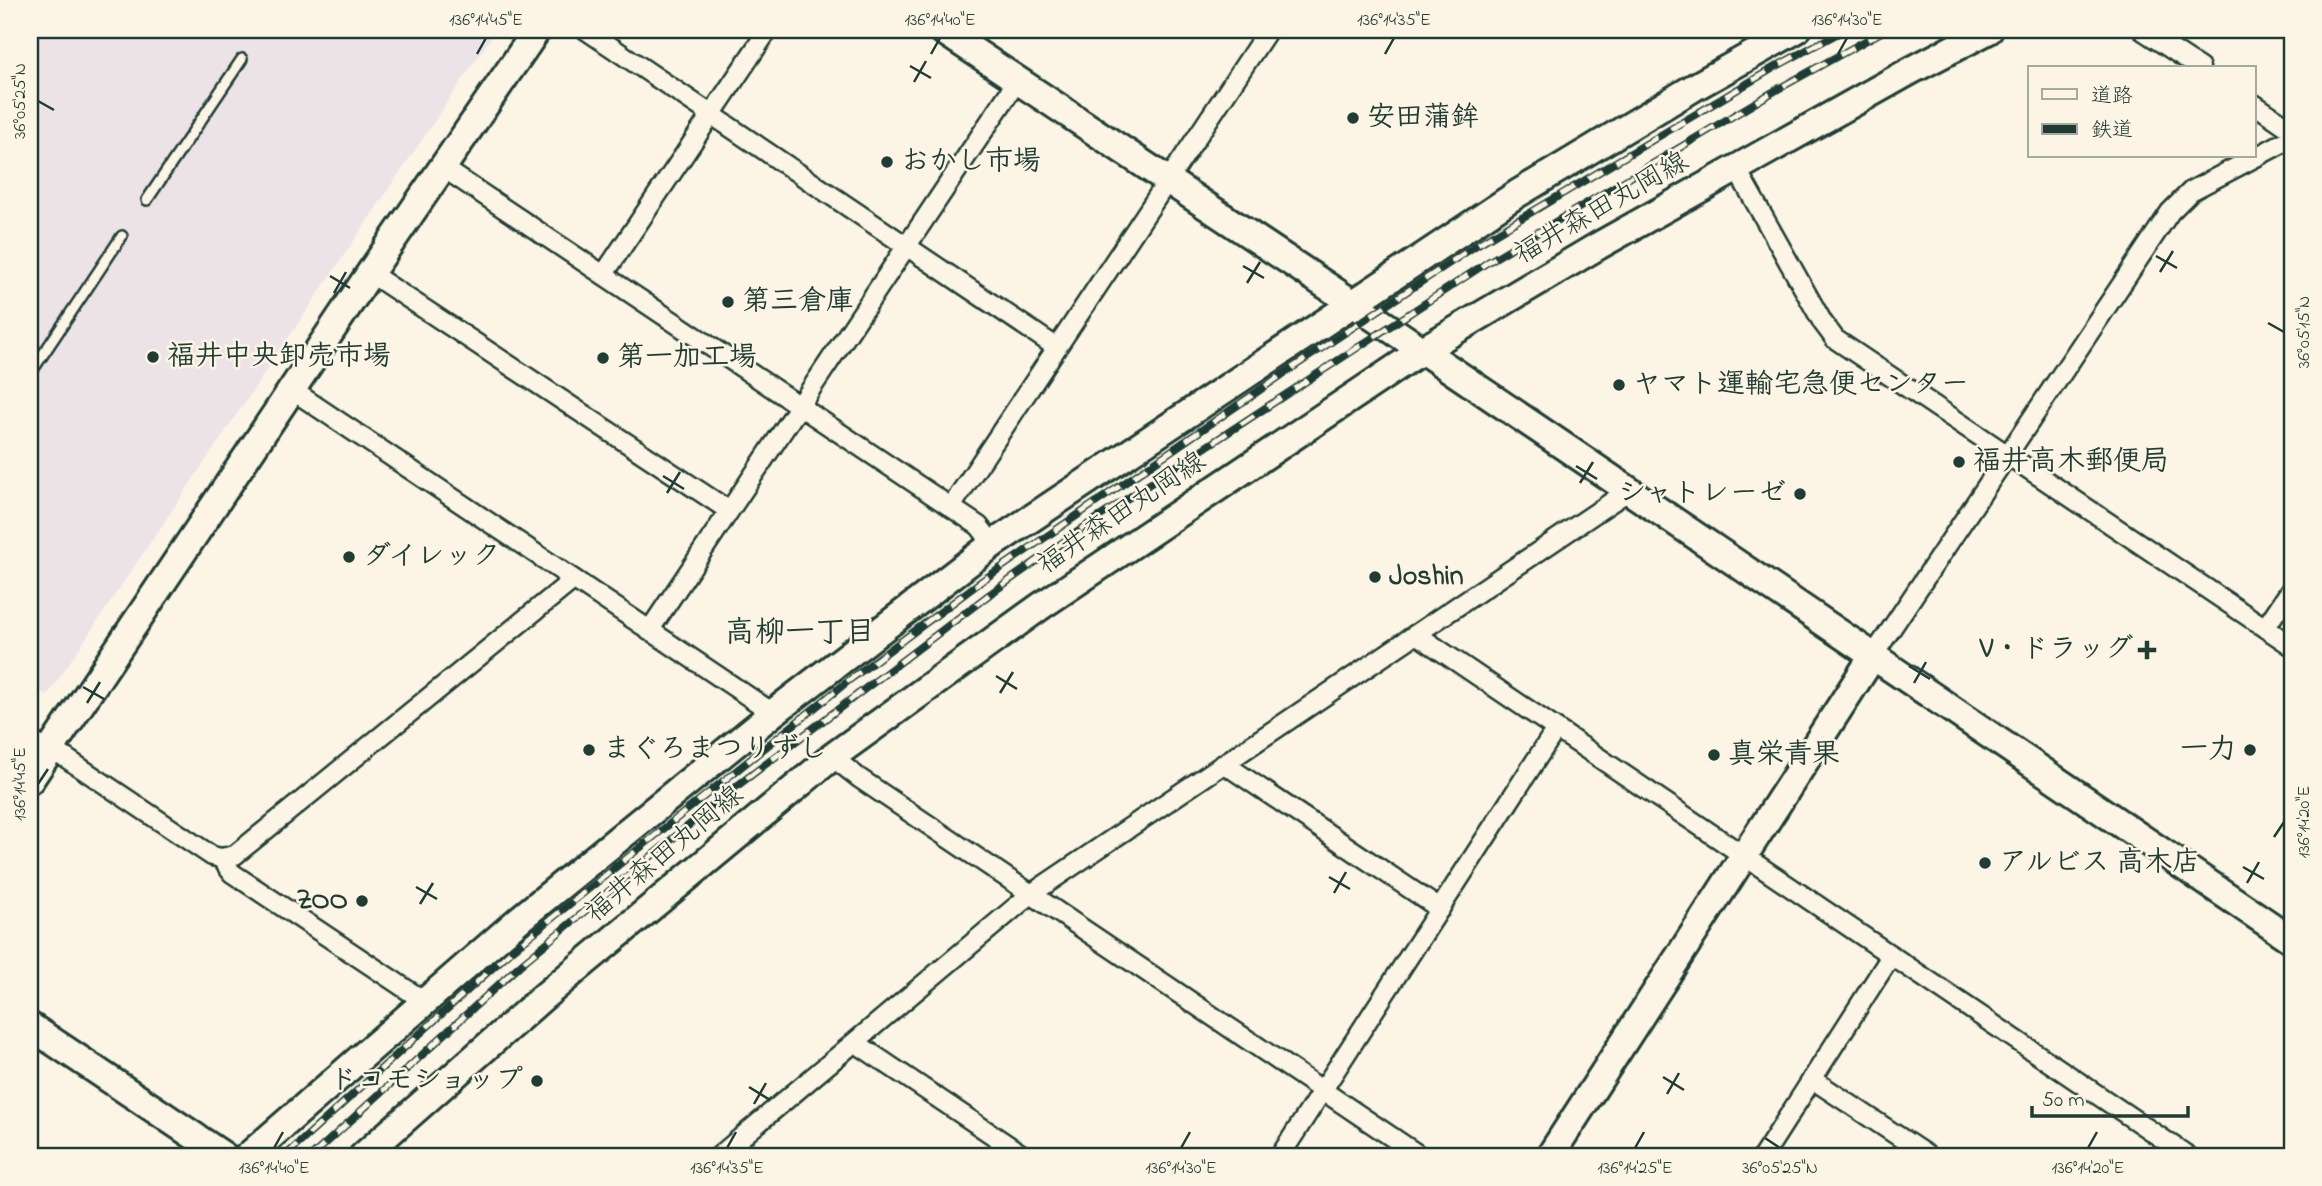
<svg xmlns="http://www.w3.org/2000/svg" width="2322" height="1186" viewBox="0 0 2322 1186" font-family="'Indie Flower','Klee One',sans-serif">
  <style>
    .built { fill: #ece3e7 }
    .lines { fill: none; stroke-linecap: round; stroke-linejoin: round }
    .lane-casing { stroke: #1f3d34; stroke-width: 14 }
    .street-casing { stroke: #1f3d34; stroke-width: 23 }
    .secondary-casing { stroke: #1f3d34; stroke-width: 32 }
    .lane { stroke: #fcf5e5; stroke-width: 9 }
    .street { stroke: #fcf5e5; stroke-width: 18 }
    .secondary { stroke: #fcf5e5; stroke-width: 26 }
    .rail-casing { stroke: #1f3d34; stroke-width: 8 }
    .rail { stroke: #fcf5e5; stroke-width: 5; stroke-dasharray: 16; stroke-linecap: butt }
    .ticks { fill: none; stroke: #1f3d34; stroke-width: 2.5 }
    .poi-dot { fill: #1f3d34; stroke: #fcf5e5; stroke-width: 2.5 }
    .labels { text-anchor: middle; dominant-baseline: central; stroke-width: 5; stroke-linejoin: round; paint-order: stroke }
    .poi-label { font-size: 28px; font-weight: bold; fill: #1f3d34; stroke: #fcf5e5; text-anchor: start }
    .street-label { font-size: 28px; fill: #1f3d34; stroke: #fcf5e5 }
    .neighbourhood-label { font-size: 30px; font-weight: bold; fill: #1f3d34; stroke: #fcf5e5 }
    .neatline { fill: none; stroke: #1f3d34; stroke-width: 2.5 }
    .ticks-label { font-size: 18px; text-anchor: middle; fill: #1f3d34 }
  </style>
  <rect width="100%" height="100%" fill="#fcf5e5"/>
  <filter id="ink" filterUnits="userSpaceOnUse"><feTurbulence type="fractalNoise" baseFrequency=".0143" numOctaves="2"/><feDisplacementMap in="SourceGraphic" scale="14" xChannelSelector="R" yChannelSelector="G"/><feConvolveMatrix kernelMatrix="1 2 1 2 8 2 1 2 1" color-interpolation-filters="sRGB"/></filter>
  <g filter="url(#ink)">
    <path class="built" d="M30 30H496L47 696 30 684Z"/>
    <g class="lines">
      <defs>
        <g id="lane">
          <path d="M147 200 242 59"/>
          <path d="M30 374 122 236"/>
          <path d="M30 734 49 747"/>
        </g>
        <g id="street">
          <path d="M586 30 1056 347"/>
          <path d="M2142 30 2200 68"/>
          <path d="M2254 104 2292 130"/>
          <path d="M442 167 979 526 993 544"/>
          <path d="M1736 168 1823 323 1835 339 2292 646"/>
          <path d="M370 273 728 510"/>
          <path d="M604 274 768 30"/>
          <path d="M292 390 773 713"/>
          <path d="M951 507 1268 30"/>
          <path d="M2265 628 2292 588"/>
          <path d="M649 631 1017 81"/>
          <path d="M1416 634 2188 1156"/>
          <path d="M1873 656 2170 212 2191 191 2292 138"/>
          <path d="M51 748 212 856 221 858 235 855 573 580"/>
          <path d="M832 757 859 778 1420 1156"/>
          <path d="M1226 765 1440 909"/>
          <path d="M221 858 232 873 424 1001"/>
          <path d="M856 1043 1024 1156"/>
          <path d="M1812 1079 1928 1156"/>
          <path d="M719 1156 1031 894 1628 491"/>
          <path d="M1280 1156 1556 729"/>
          <path d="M1763 1156 1891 956"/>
        </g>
        <g id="secondary">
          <path d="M942 30 1354 304 2292 940"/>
          <path d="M30 780 370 273 537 30"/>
          <path d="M30 1026 224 1156"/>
          <path d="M248 1156 521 918 773 713 993 544 1517 194 1693 88 1796 30"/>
          <path d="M363 1156 542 998 832 757 1041 606 1421 351 1598 246 1912 70 1989 30"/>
          <path d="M1550 1156 1873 656"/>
        </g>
      </defs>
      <use href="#lane" class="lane-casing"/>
      <use href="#street" class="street-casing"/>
      <use href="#secondary" class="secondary-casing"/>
      <use href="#lane" class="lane"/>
      <use href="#street" class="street"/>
      <use href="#secondary" class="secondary"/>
      <defs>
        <g id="rail">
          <path d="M285 1156 511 951 852 678 983 580 1289 370 1478 244 1775 67 1844 30"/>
          <path d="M312 1156 520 965 614 887 729 792 990 594 1093 521 1488 262 1778 89 1885 30"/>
        </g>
      </defs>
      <use href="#rail" class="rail-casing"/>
      <use href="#rail" class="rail"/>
    </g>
  </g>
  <path class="ticks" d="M477 54 486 38M931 54 940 38M1385 54 1394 38M1838 54 1847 38M910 66 931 78M914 82 926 61M38 101 54 110M2156 256 2177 268M1243 266 1264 278M2160 272 2173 251M330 276 350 288M1247 283 1260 262M334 293 346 272M2268 323 2284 332M1576 466 1597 479M663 476 684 489M1580 483 1593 462M667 493 680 472M1909 666 1930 679M996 676 1017 689M1914 683 1926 662M83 687 104 699M1000 693 1013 672M87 703 100 682M38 784 48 769M2274 837 2284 822M2243 867 2264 879M1329 877 1350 889M2247 883 2259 862M416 887 437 899M1334 893 1346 872M420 904 433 883M1663 1077 1684 1090M749 1087 770 1100M1667 1094 1679 1073M754 1104 766 1083M1765 1138 1780 1148M274 1148 283 1132M727 1148 736 1132M1181 1148 1190 1132M1635 1148 1644 1132M2088 1148 2097 1132"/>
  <g class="poi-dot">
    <circle cx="1353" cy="118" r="7"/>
    <circle cx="887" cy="162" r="7"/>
    <circle cx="728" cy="302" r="7"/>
    <circle cx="153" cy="357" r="7"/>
    <circle cx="603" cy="358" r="7"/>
    <circle cx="1619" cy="385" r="7"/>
    <circle cx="1959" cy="462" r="7"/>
    <circle cx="1800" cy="494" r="7"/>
    <circle cx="349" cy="557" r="7"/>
    <circle cx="1375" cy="577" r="7"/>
    <path d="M2143.5 639.5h7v7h7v7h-7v7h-7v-7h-7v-7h7z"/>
    <circle cx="589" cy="750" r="7"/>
    <circle cx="2250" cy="750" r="7"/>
    <circle cx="1714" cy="755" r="7"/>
    <circle cx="1985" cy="863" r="7"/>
    <circle cx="362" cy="901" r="7"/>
    <circle cx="537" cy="1081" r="7"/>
  </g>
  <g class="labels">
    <g class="poi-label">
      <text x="1367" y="118">安田蒲鉾</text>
      <text x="901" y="162">おかし市場</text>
      <text x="742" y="302">第三倉庫</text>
      <text x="167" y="357">福井中央卸売市場</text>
      <text x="617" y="358">第一加工場</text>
      <text x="1633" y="385">ヤマト運輸宅急便センター</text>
      <text x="1973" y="462">福井高木郵便局</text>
      <text x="1786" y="494" text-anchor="end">シャトレーゼ</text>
      <text x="363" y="557">ダイレック</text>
      <text x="1389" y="577">Joshin</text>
      <text x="2133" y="650" text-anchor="end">V・ドラッグ</text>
      <text x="603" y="750">まぐろまつりずし</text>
      <text x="2236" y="750" text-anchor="end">一力</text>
      <text x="1728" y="755">真栄青果</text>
      <text x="1999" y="863">アルビス 高木店</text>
      <text x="348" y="901" text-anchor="end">ZOO</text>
      <text x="523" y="1081" text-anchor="end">ドコモショップ</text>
    </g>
    <g class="street-label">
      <text transform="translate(1602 209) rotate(-30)">福井森田丸岡線</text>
      <text transform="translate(1122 514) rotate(-34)">福井森田丸岡線</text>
      <text transform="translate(665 855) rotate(-40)">福井森田丸岡線</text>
    </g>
    <g class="neighbourhood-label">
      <text x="800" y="634">高柳一丁目</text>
    </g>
  </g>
  <rect width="2322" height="1186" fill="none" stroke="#fcf5e5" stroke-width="77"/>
  <rect x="2028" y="66" width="228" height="91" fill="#fcf5e5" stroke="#a4ab9e" stroke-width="2"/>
  <rect x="2042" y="89" width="35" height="10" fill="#fcf5e5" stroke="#a4ab9e" stroke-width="2"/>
  <text x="2091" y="102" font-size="21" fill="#1f3d34">道路</text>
  <rect x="2042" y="124" width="35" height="10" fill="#1f3d34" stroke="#a4ab9e" stroke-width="2"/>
  <text x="2091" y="136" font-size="21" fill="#1f3d34">鉄道</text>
  <path d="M2032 1106v10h156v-10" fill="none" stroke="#1f3d34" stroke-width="3.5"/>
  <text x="2042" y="1106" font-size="21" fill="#1f3d34" stroke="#fcf5e5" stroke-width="5" paint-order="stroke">50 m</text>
  <rect x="38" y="38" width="2246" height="1110" class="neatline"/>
  <g class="ticks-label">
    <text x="486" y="25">136°14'45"E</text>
    <text x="940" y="25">136°14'40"E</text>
    <text x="1394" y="25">136°14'35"E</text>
    <text x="1847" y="25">136°14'30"E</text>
    <text transform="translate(19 101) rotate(-90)" y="6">36°05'25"N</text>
    <text transform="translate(2303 332) rotate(-90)" y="6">36°05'15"N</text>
    <text transform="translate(19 784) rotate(-90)" y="6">136°14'45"E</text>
    <text transform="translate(2303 822) rotate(-90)" y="6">136°14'20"E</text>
    <text x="274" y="1173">136°14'40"E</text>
    <text x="727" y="1173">136°14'35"E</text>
    <text x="1181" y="1173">136°14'30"E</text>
    <text x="1635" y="1173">136°14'25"E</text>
    <text x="1780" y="1173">36°05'25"N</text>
    <text x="2088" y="1173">136°14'20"E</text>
  </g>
</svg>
